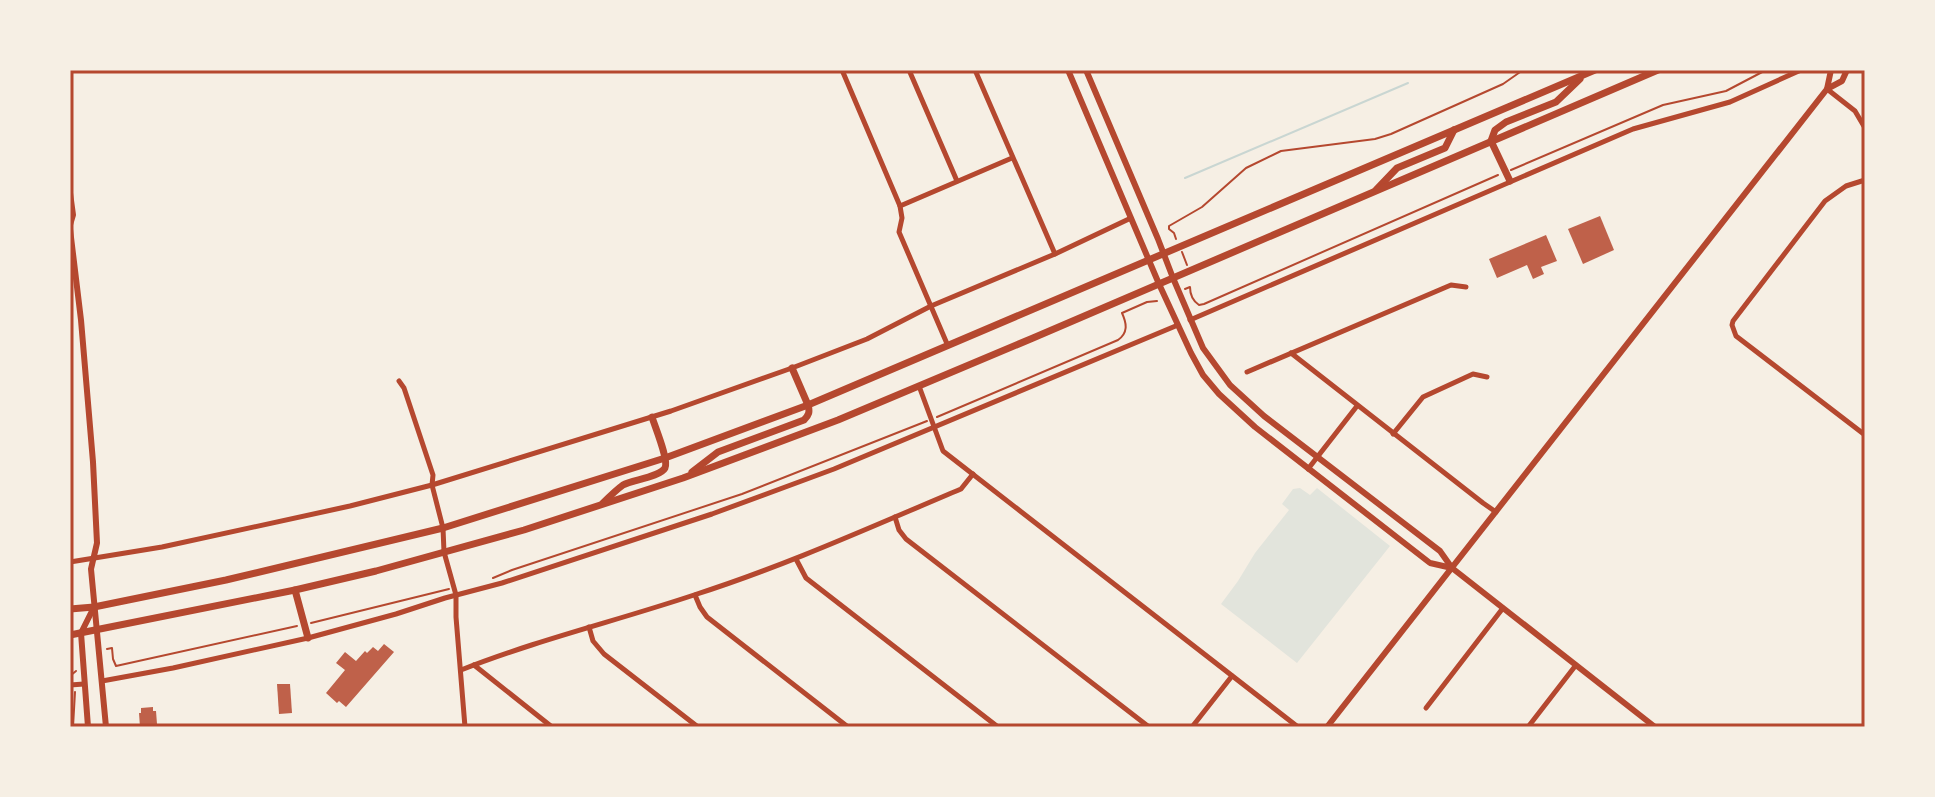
<svg xmlns="http://www.w3.org/2000/svg" width="1935" height="797" viewBox="0 0 1935 797" font-family="Helvetica,sans-serif">
  <style>
    .green { fill: #e2e4dc }
    .lines { fill: none; stroke-linecap: round; stroke-linejoin: round }
    .stream { stroke: #c9d6d2; stroke-width: 2 }
    .building { fill: #bf614a }
    .path { stroke: #b5482f; stroke-width: 2 }
    .minor { stroke: #b5482f; stroke-width: 5 }
    .tertiary { stroke: #b5482f; stroke-width: 6 }
    .secondary { stroke: #b5482f; stroke-width: 6 }
    .primary { stroke: #b5482f; stroke-width: 7 }
    .neatline { fill: none; stroke: #b5482f; stroke-width: 3 }
  </style>
  <rect width="100%" height="100%" fill="#f6efe4"/>
  <path class="green" d="M1300 488 1310 495 1317 488 1390 546 1297 663 1221 604 1238 581 1255 553 1289 510 1282 504 1293 489Z"/>
  <g class="lines">
    <path class="stream" d="M1185 178 1408 83"/>
  </g>
  <g class="building">
    <path d="M1600 216 1614 250 1583 264 1568 229Z"/>
    <path d="M1546 235 1557 261 1541 267 1544 274 1533 279 1527 265 1497 278 1489 259Z"/>
    <path d="M384 644 394 652 346 707 339 701 337 703 326 693 345 670 336 663 345 652 356 661 365 651 367 653 373 647 378 651Z"/>
    <path d="M277 684H290L292 713 279 714Z"/>
    <path d="M153 707V711H156L157 724 155 725V727H140L139 713H141V708Z"/>
  </g>
  <g class="lines">
    <g class="path">
      <path d="M1511 170 1663 105 1726 91 1766 70"/>
      <path d="M1176 239 1174 233 1169 229V226L1202 207 1246 168 1281 151 1375 139 1391 134 1503 84 1523 70"/>
      <path d="M1182 252 1187 265"/>
      <path d="M1185 289 1190 287C1190 294 1193 301 1199 305L1204 304 1498 175"/>
      <path d="M937 417 1118 340C1128 333 1127 324 1122 313L1147 302 1157 301"/>
      <path d="M493 578 512 570 742 494 927 421"/>
      <path d="M311 623 449 589"/>
      <path d="M107 649 112 648 113 659 116 666 297 626"/>
      <path d="M70 676 76 671"/>
      <path d="M73 727 75 692"/>
    </g>
    <g class="minor">
      <path d="M842 70 900 206 902 218 899 232 948 346"/>
      <path d="M909 70 957 181"/>
      <path d="M975 70 1055 254"/>
      <path d="M1827 89 1855 111 1865 128"/>
      <path d="M1865 180 1846 186 1825 201 1733 321 1732 325 1736 336 1865 435"/>
      <path d="M900 206 1012 158"/>
      <path d="M1190 320 1633 129 1730 102 1801 70"/>
      <path d="M1291 353 1483 503 1496 512"/>
      <path d="M1247 372 1451 285 1466 287"/>
      <path d="M399 381 404 388 433 475 432 485 443 528 444 552 456 595V617L465 727"/>
      <path d="M919 386 943 451 1298 727"/>
      <path d="M1393 434 1423 397 1473 374 1487 377"/>
      <path d="M1308 469 1357 406"/>
      <path d="M895 517 899 530 906 539 1149 727"/>
      <path d="M796 559 806 578 998 727"/>
      <path d="M70 562 162 547 350 506 432 485 671 411 792 368 867 339 931 306 1055 254 1131 218"/>
      <path d="M695 595 700 607 707 617 848 727"/>
      <path d="M589 627 593 641 604 654 698 727"/>
      <path d="M474 665 552 727"/>
      <path d="M461 670C537 640 616 621 694 595 785 566 873 526 961 489L973 474"/>
      <path d="M102 681 173 668 308 638 396 614 445 598 502 583 712 514 834 469 1178 325"/>
      <path d="M70 685 84 684"/>
      <path d="M1426 708 1503 608"/>
      <path d="M1192 727 1232 676"/>
      <path d="M1528 727 1576 665"/>
    </g>
    <g class="tertiary">
      <path d="M1827 89 1831 70"/>
      <path d="M1173 278 1203 348 1230 385 1264 416 1440 551 1452 568 1655 727"/>
      <path d="M1159 284 1191 353 1203 375 1219 394 1255 427 1430 563 1452 568"/>
      <path d="M1327 727 1827 89 1842 81 1847 70"/>
    </g>
    <g class="secondary">
      <path d="M1068 70 1159 284"/>
      <path d="M1086 70 1158 239 1173 278"/>
      <path d="M70 193 73 215 70 225"/>
      <path d="M70 229 81 320 93 462 97 543 91 569 106 727"/>
      <path d="M88 727 81 633 94 607"/>
    </g>
    <g class="primary">
      <path d="M1510 181 1491 141 1495 130 1506 122 1556 102 1580 79"/>
      <path d="M1376 190 1397 168 1445 148 1454 130"/>
      <path d="M692 472 718 452 804 420C809 415 810 412 808 405L792 368"/>
      <path d="M603 503C609 497 616 490 623 485 632 480 660 477 665 468 669 460 655 427 652 417"/>
      <path d="M295 590 308 638"/>
      <path d="M70 609 94 607 226 580 443 528 665 458 808 405 1595 70"/>
      <path d="M70 635 295 590 376 571 524 530 683 478 838 420 1033 338 1658 70"/>
    </g>
  </g>
  <rect width="1935" height="797" fill="none" stroke="#f6efe4" stroke-width="144"/>
  <rect x="72" y="72" width="1791" height="653" class="neatline"/>
</svg>
